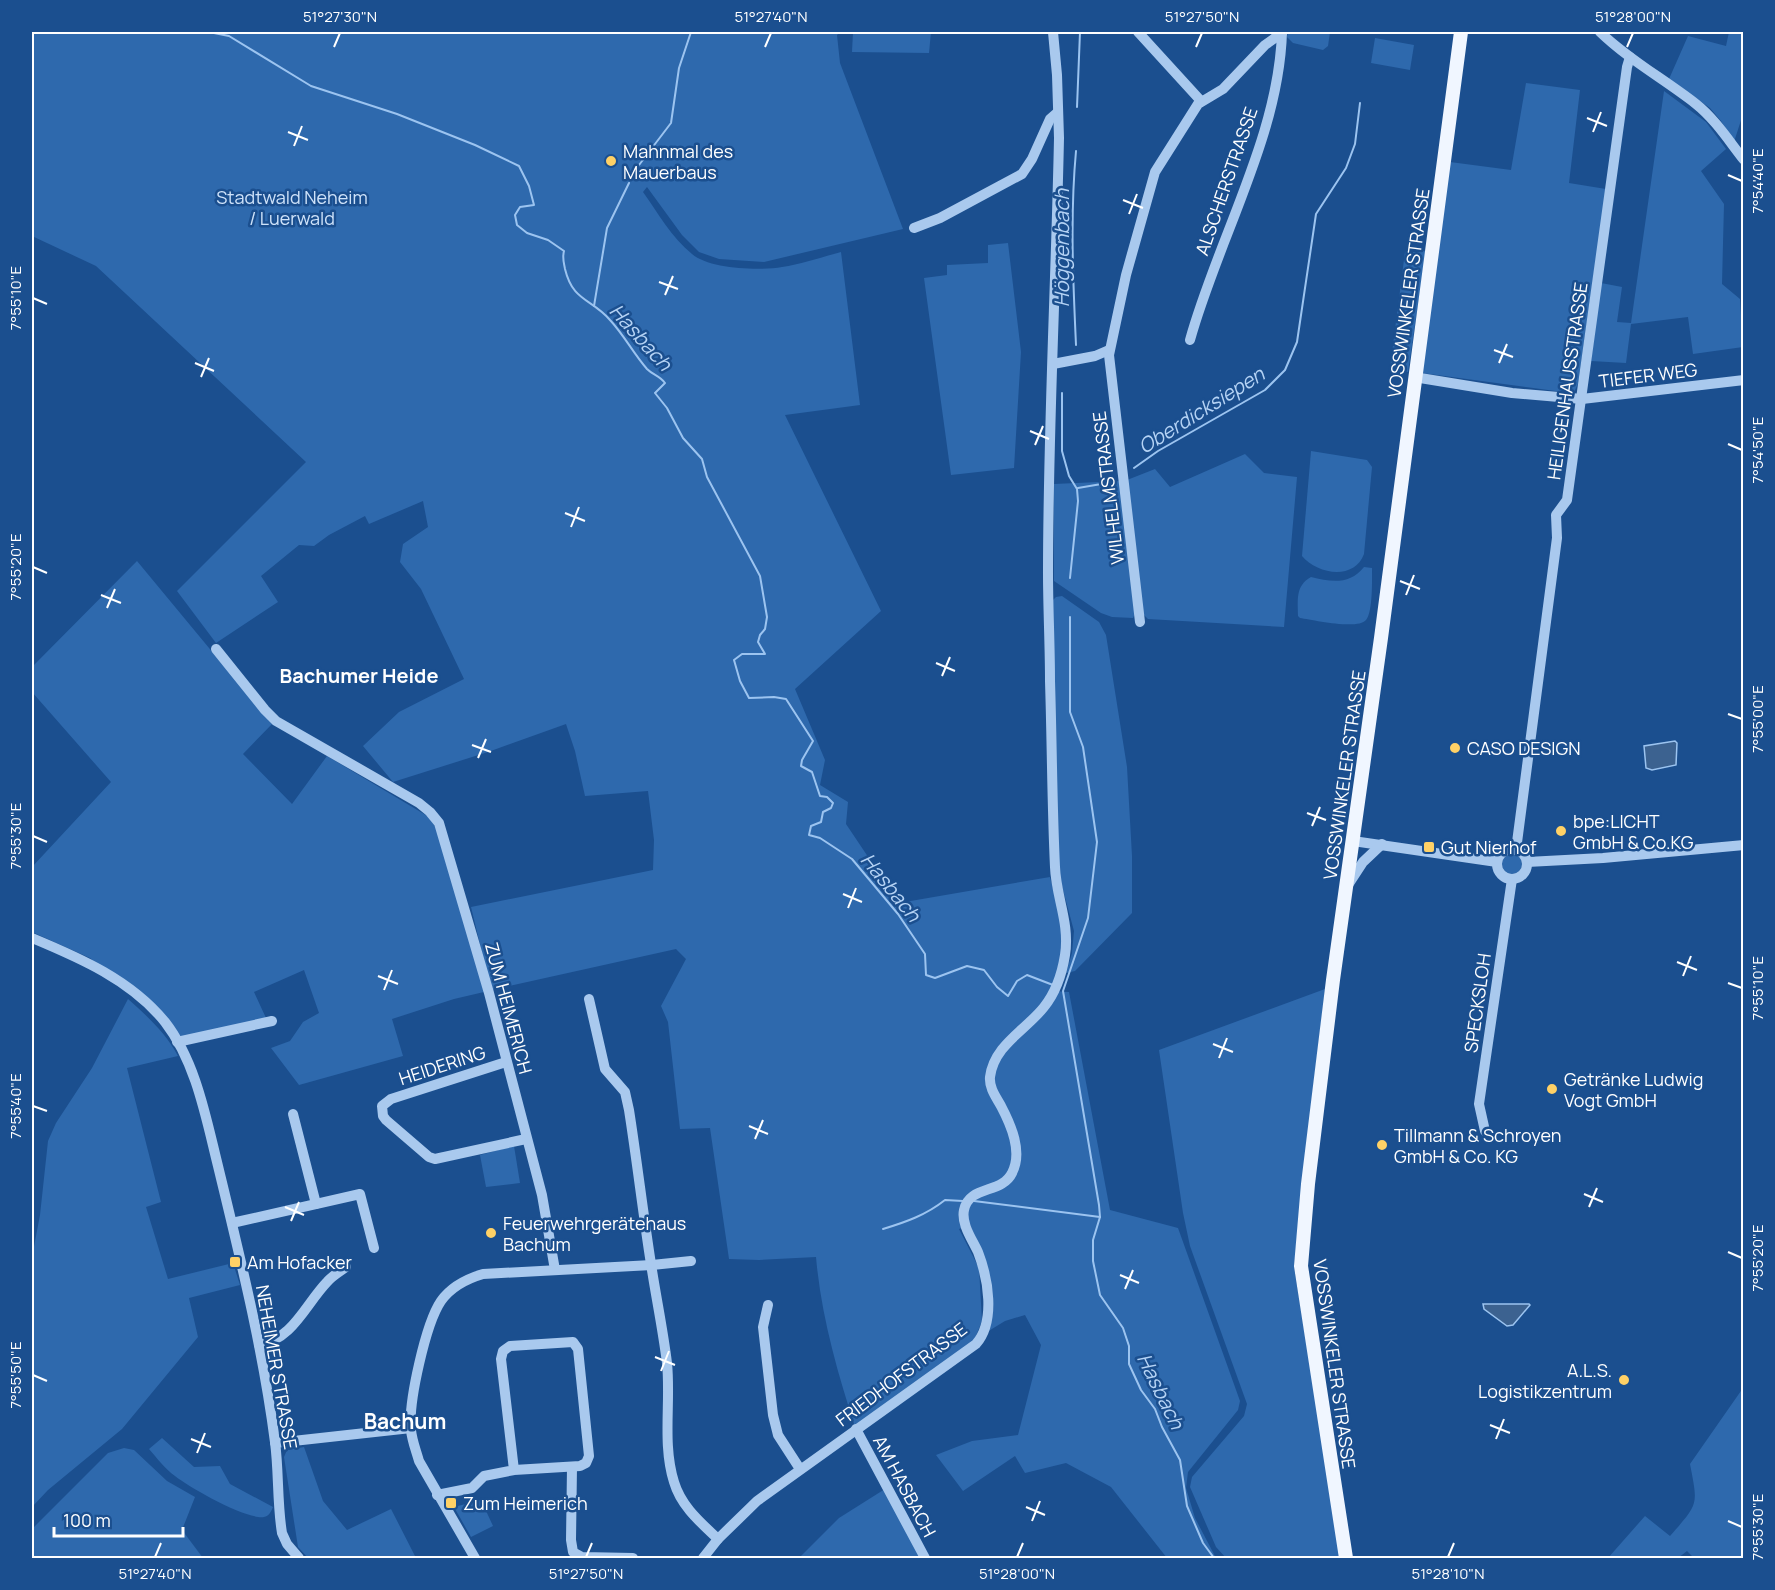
<svg xmlns="http://www.w3.org/2000/svg" width="1775" height="1590" viewBox="0 0 1775 1590" font-family="Manrope,sans-serif">
  <style>
    .green { fill: #2e69ad }
    .water { fill: #3c6290; stroke: #9cc4f0; stroke-width: 1.5 }
    .lines { fill: none; stroke-linecap: round; stroke-linejoin: round }
    .stream { stroke: #9cc4f0; stroke-width: 2 }
    .minor { stroke: #a9c9ee; stroke-width: 10 }
    .major { stroke: #f0f6ff; stroke-width: 14 }
    .ticks { fill: none; stroke: #fff; stroke-width: 2 }
    .poi-dot { fill: #ffd166; stroke: #1b4f8f; stroke-width: 2 }
    .labels { text-anchor: middle; dominant-baseline: central; stroke-width: 5; stroke-linejoin: round; paint-order: stroke }
    .poi-label { font-size: 18px; fill: #fff; stroke: #1b4f8f; text-anchor: start }
    .street-label { font-size: 18px; fill: #fff; stroke: #1b4f8f }
    .park-label { font-size: 18px; fill: #cfe3fa; stroke: #1b4f8f }
    .water-label { font-size: 20px; font-style: italic; fill: #b5d3f5; stroke: #1b4f8f }
    .neighbourhood-label { font-size: 20px; font-weight: bold; fill: #fff; stroke: #1b4f8f }
    .quarter-label { font-size: 21px; font-weight: bold; fill: #fff; stroke: #1b4f8f }
    .neatline { fill: none; stroke: #fff; stroke-width: 2 }
    .ticks-label { font-size: 15px; text-anchor: middle; fill: #fff }
  </style>
  <rect width="100%" height="100%" fill="#1b4f8f"/>
  <g class="green">
    <path d="M32 32H840L837 35 840 63 903 229 764 262 719 259 699 252 682 235 647 187 643 192C658 213 672 238 692 254 709 269 760 271 782 267 802 264 822 257 841 252L860 405 785 415 881 611 795 689 825 760 820 785 848 802 846 824 899 903 1050 877 1064 932 1062 952 1052 991 1069 992 1110 1210 1178 1228 1240 1401 1238 1410 1188 1472 1186 1488 1195 1518 1216 1558H1167L1111 1487 1066 1463 1025 1473 1015 1456 963 1491 936 1455 972 1441 1018 1435 1041 1345 1025 1315 1005 1321 987 1332 992 1313 968 1226 959 1229 979 1268 982 1321 974 1341 855 1427C837 1371 821 1315 816 1257L759 1260 729 1259 710 1128 680 1129 668 1022 661 1006 686 959 676 949 491 990 471 907 653 870 654 840 648 791 585 796 575 751 566 724 488 752 393 782 363 746 399 712 464 679 421 589 400 562 403 544 428 527 423 501 369 524 365 516 329 535 314 546 299 545 261 576 278 602 216 643 177 591 306 462 96 266 32 236Z"/>
    <path d="M853 32H931L929 53 852 52Z"/>
    <path d="M1288 32H1330L1328 46 1323 50 1293 43 1287 37Z"/>
    <path d="M1729 32H1743V114L1734 142 1721 121 1710 108 1669 79 1688 36 1726 46Z"/>
    <path d="M1375 38 1414 45 1410 70 1371 63Z"/>
    <path d="M1526 83 1580 90 1569 183 1606 189 1578 384 1574 392 1570 393 1422 373 1450 162 1511 170Z"/>
    <path d="M1664 91 1706 122 1726 149 1701 171 1724 204 1722 284 1740 299 1743 347 1693 354 1688 317 1631 324 1626 363 1591 361 1601 283 1622 287 1617 322 1631 323Z"/>
    <path d="M1008 243 1021 352 1014 468 951 475 924 278 947 275V265L988 263V245Z"/>
    <path d="M1412 249 1426 251 1408 372 1390 369 1405 252Z"/>
    <path d="M1311 451 1367 460 1372 467 1364 554C1354 581 1317 574 1302 556Z"/>
    <path d="M1245 454 1264 473 1297 477 1284 627 1148 619 1143 614 1127 480 1155 469 1170 487Z"/>
    <path d="M1121 481 1136 611 1133 618 1112 617 1101 613 1054 581V484Z"/>
    <path d="M137 561 272 724 243 754 292 804 327 756 429 817 441 836 484 992 454 999 392 1019 403 1056 299 1085 271 1048 290 1041 303 1022 319 1013 304 970 254 992 266 1018 182 1037 90 958 32 932V867L111 782 32 692V667Z"/>
    <path d="M1364 567 1372 568C1372 579 1373 612 1366 620 1358 630 1313 620 1300 618L1298 616C1298 600 1295 586 1311 577 1331 582 1350 585 1364 567Z"/>
    <path d="M1062 596 1099 622 1106 635 1127 767 1132 856V913L1075 971 1066 973 1072 953 1074 931 1059 875 1052 601 1056 597Z"/>
    <circle cx="1512" cy="864" r="10"/>
    <path d="M1325 989 1303 1173 1294 1267 1341 1558H1226L1216 1547 1190 1487 1192 1477 1244 1416 1247 1404 1190 1246 1183 1213 1159 1050Z"/>
    <path d="M128 999C148 1017 165 1032 178 1056L127 1068 161 1202 146 1207 168 1279 233 1263 240 1285 189 1298 198 1337 122 1429 48 1490 32 1507V1257L40 1215 48 1141 56 1123 92 1068Z"/>
    <path d="M514 1146 520 1183 486 1187 480 1155Z"/>
    <path d="M1743 1388V1558H1694L1687 1551 1678 1558H1608L1645 1516 1670 1536C1699 1503 1698 1506 1690 1464Z"/>
    <path d="M162 1438 194 1467 220 1466 230 1484 273 1507C271 1512 269 1516 264 1517 247 1520 190 1488 175 1476 165 1469 157 1458 149 1449Z"/>
    <path d="M304 1447 323 1501 347 1530 391 1509 416 1558H308L298 1547 284 1457 287 1450Z"/>
    <path d="M124 1448 134 1450 167 1481 195 1497 182 1530 203 1558H32V1529L108 1453Z"/>
    <path d="M885 1489 928 1558H799L839 1518Z"/>
    <path d="M481 1500 493 1526 471 1537 454 1507Z"/>
  </g>
  <g class="water">
    <path d="M1675 741 1677 743 1676 765 1652 770 1646 768 1644 746Z"/>
    <path d="M1483 1304H1529L1530 1305 1513 1325 1507 1326 1484 1309Z"/>
  </g>
  <g class="lines">
    <g class="stream">
      <path d="M209 32 229 36 311 86 397 114 475 145 519 166 529 186 534 205 520 207 515 215 517 225 527 233 548 240 564 251C562 258 564 263 565 269 573 302 591 298 610 320 624 335 633 353 647 369 653 375 660 376 665 383L655 393 667 408 683 438 702 459 707 477 760 576 767 617 765 629 760 635 758 642 765 654H742L734 660 740 681 749 698 774 697 786 699 813 741 802 760 801 766 812 772 820 796 827 797 833 803 831 808 823 812 821 822 811 826 809 835 820 838 852 859 898 914 925 954 926 975 935 978 967 966 984 970 997 987 1008 996 1017 981 1027 975 1053 985"/>
      <path d="M1077 107 1080 32"/>
      <path d="M636 169 671 123 679 68 691 32"/>
      <path d="M594 306 607 228 629 183"/>
      <path d="M1076 345C1073 280 1070 216 1076 151"/>
      <path d="M1062 393V451L1069 476 1077 489 1078 501 1070 578"/>
      <path d="M1134 468 1158 451 1265 390 1285 370 1297 342 1316 214 1346 168 1355 144 1360 103"/>
      <path d="M1078 488 1113 482"/>
      <path d="M1070 617V712L1083 747 1097 842 1088 918 1063 991 1099 1205 1100 1217 1093 1240V1261L1100 1295 1123 1328 1129 1346V1364L1141 1390 1155 1409 1162 1427 1180 1460 1187 1506 1203 1543 1214 1558"/>
      <path d="M974 1201 1100 1217"/>
      <path d="M883 1229C906 1222 926 1215 945 1200L963 1201"/>
    </g>
    <g class="minor">
      <path d="M1138 32 1201 101"/>
      <path d="M1600 32C1629 60 1664 79 1696 104 1715 119 1729 141 1744 160"/>
      <path d="M914 228 940 218 1022 174 1032 159 1050 119 1058 112"/>
      <path d="M1190 340C1218 239 1279 136 1282 32"/>
      <path d="M1053 364 1095 356 1109 350"/>
      <path d="M1414 377 1512 393 1582 399 1744 380"/>
      <path d="M1140 622 1109 355 1126 275 1155 172 1198 104 1223 89 1265 45 1282 33"/>
      <path d="M216 649 265 710 276 721 419 803 430 812 439 823 489 993 542 1195 555 1270"/>
      <path d="M1353 841 1497 862"/>
      <circle cx="1512" cy="864" r="15"/>
      <path d="M1516 850 1557 538 1556 515 1567 500 1627 67 1630 57"/>
      <path d="M1527 862 1603 858 1744 845"/>
      <path d="M1348 885 1363 862 1382 844"/>
      <path d="M32 938C80 958 131 980 165 1022 196 1062 206 1118 218 1166 240 1257 263 1349 275 1442 279 1472 277 1503 282 1533L287 1544 299 1558"/>
      <path d="M589 999 605 1069 625 1092 629 1110C637 1161 643 1213 651 1264 656 1297 663 1330 667 1363 671 1402 662 1444 674 1482 681 1506 700 1522 718 1539"/>
      <path d="M177 1042 272 1021"/>
      <path d="M506 1062 391 1099 382 1106 383 1116 386 1120 429 1157 435 1159 526 1139"/>
      <path d="M293 1114 316 1204"/>
      <path d="M1485 1131 1479 1104 1512 879"/>
      <path d="M232 1223 360 1194 374 1248"/>
      <path d="M768 1305 763 1327 773 1415 778 1435 800 1469"/>
      <path d="M259 1345C293 1339 305 1305 327 1282 332 1276 339 1272 346 1267"/>
      <path d="M856 1429 925 1558"/>
      <path d="M275 1443 411 1428"/>
      <path d="M572 1467 571 1540 573 1552 582 1557 633 1558"/>
      <path d="M437 1495 472 1488 484 1476 514 1470 580 1466 586 1463 589 1456 578 1349 573 1342 510 1346 503 1351 501 1359 514 1470"/>
      <path d="M475 1558 419 1461C416 1450 412 1441 411 1430 408 1402 426 1323 441 1301 451 1287 466 1279 483 1274L652 1265 691 1261"/>
      <path d="M703 1558 718 1539 757 1501 976 1344C996 1321 988 1278 978 1252 972 1239 961 1224 964 1210 969 1185 1002 1194 1012 1173 1023 1152 1011 1125 1001 1106 996 1097 989 1088 990 1077 994 1045 1026 1030 1044 1007 1056 992 1062 974 1065 955 1070 923 1056 897 1055 867 1052 805 1052 743 1050 681 1050 645 1048 609 1048 573 1048 428 1056 283 1059 138L1057 75 1053 32"/>
    </g>
    <path class="major" d="M1346 1558 1301 1266 1308 1184 1333 980 1381 638 1461 32"/>
  </g>
  <path class="ticks" d="M334 47 340 33M765 47 771 33M1196 47 1202 33M1627 47 1633 33M1587 118 1607 126M288 132 308 140M1593 132 1601 112M294 146 302 126M1728 175 1742 181M1123 200 1143 208M1129 214 1137 194M659 282 678 289M665 295 673 276M33 298 47 304M1494 350 1513 357M195 363 214 371M1499 363 1507 344M201 377 209 358M1030 431 1049 439M1728 444 1742 450M1035 445 1043 426M565 513 585 521M571 527 579 507M33 567 47 573M1400 581 1420 589M101 595 121 603M1406 595 1414 575M107 608 115 589M936 663 955 671M942 676 950 657M1728 714 1742 719M472 745 491 752M478 758 486 739M1307 813 1326 820M1312 826 1320 807M33 836 47 842M843 894 862 902M848 908 856 888M1677 962 1697 970M378 976 398 984M1683 976 1691 956M1728 983 1742 988M384 990 392 970M1213 1044 1233 1052M1219 1058 1227 1038M33 1106 47 1111M749 1126 768 1134M755 1139 763 1120M1584 1194 1603 1202M285 1207 304 1215M1589 1207 1597 1188M291 1221 299 1202M1728 1252 1742 1258M1120 1275 1139 1283M1125 1289 1133 1270M655 1357 675 1365M661 1371 669 1351M33 1375 47 1381M1490 1425 1510 1433M191 1439 211 1447M1496 1439 1504 1419M197 1453 205 1433M1026 1507 1045 1515M1032 1521 1040 1501M1728 1521 1742 1527M155 1557 161 1543M586 1557 592 1543M1017 1557 1023 1543M1448 1557 1454 1543"/>
  <g class="poi-dot">
    <circle cx="611" cy="161" r="6"/>
    <circle cx="1455" cy="748" r="6"/>
    <circle cx="1561" cy="831" r="6"/>
    <rect x="1423" y="841" width="12" height="12" rx="3"/>
    <circle cx="1552" cy="1089" r="6"/>
    <circle cx="1382" cy="1145" r="6"/>
    <circle cx="491" cy="1233" r="6"/>
    <rect x="229" y="1256" width="12" height="12" rx="3"/>
    <circle cx="1624" cy="1380" r="6"/>
    <rect x="445" y="1497" width="12" height="12" rx="3"/>
  </g>
  <g class="labels">
    <g class="poi-label">
      <text x="623" y="151">Mahnmal des<tspan x="623" dy="21">Mauerbaus</tspan></text>
      <text x="1467" y="748">CASO DESIGN</text>
      <text x="1573" y="821">bpe:LICHT<tspan x="1573" dy="21">GmbH &amp; Co.KG</tspan></text>
      <text x="1441" y="847">Gut Nierhof</text>
      <text x="1564" y="1079">Getränke Ludwig<tspan x="1564" dy="21">Vogt GmbH</tspan></text>
      <text x="1394" y="1135">Tillmann &amp; Schroyen<tspan x="1394" dy="21">GmbH &amp; Co. KG</tspan></text>
      <text x="503" y="1223">Feuerwehrgerätehaus<tspan x="503" dy="21">Bachum</tspan></text>
      <text x="247" y="1262">Am Hofacker</text>
      <text x="1612" y="1370" text-anchor="end">A.L.S.<tspan x="1612" dy="21">Logistikzentrum</tspan></text>
      <text x="463" y="1503">Zum Heimerich</text>
    </g>
    <g class="street-label">
      <text transform="translate(1226 181) rotate(-71)">ALSCHERSTRASSE</text>
      <text transform="translate(1408 293) rotate(-82)">VOSSWINKELER STRASSE</text>
      <text transform="translate(1648 375) rotate(-7)">TIEFER WEG</text>
      <text transform="translate(1567 381) rotate(-82)">HEILIGENHAUSSTRASSE</text>
      <text transform="translate(1108 488) rotate(-97)">WILHELMSTRASSE</text>
      <text transform="translate(1344 775) rotate(-82)">VOSSWINKELER STRASSE</text>
      <text transform="translate(1477 1003) rotate(-82)">SPECKSLOH</text>
      <text transform="translate(509 1008) rotate(75)">ZUM HEIMERICH</text>
      <text transform="translate(442 1065) rotate(-18)">HEIDERING</text>
      <text transform="translate(1335 1364) rotate(82)">VOSSWINKELER STRASSE</text>
      <text transform="translate(277 1367) rotate(80)">NEHEIMER STRASSE</text>
      <text transform="translate(901 1374) rotate(-37)">FRIEDHOFSTRASSE</text>
      <text transform="translate(905 1486) rotate(62)">AM HASBACH</text>
    </g>
    <g class="park-label">
      <text x="292" y="197">Stadtwald Neheim<tspan x="292" dy="21">/ Luerwald</tspan></text>
    </g>
    <g class="water-label">
      <text transform="translate(1061 248) rotate(-90)">Höggenbach</text>
      <text transform="translate(641 337) rotate(48)">Hasbach</text>
      <text transform="translate(1201 410) rotate(-32)">Oberdicksiepen</text>
      <text transform="translate(891 887) rotate(51)">Hasbach</text>
      <text transform="translate(1161 1391) rotate(64)">Hasbach</text>
    </g>
    <g class="neighbourhood-label">
      <text x="359" y="675">Bachumer Heide</text>
    </g>
    <g class="quarter-label">
      <text x="405" y="1421">Bachum</text>
    </g>
  </g>
  <rect width="1775" height="1590" fill="none" stroke="#1b4f8f" stroke-width="66"/>
  <path d="M54 1527v9h129v-9" fill="none" stroke="#ffffff" stroke-width="3"/>
  <text x="63" y="1527" font-size="18" fill="#ffffff" stroke="#1b4f8f" stroke-width="4.5" paint-order="stroke">100 m</text>
  <rect x="33" y="33" width="1709" height="1524" class="neatline"/>
  <g class="ticks-label">
    <text x="340" y="22">51°27'30"N</text>
    <text x="771" y="22">51°27'40"N</text>
    <text x="1202" y="22">51°27'50"N</text>
    <text x="1633" y="22">51°28'00"N</text>
    <text transform="translate(1758 181) rotate(-90)" y="5">7°54'40"E</text>
    <text transform="translate(16 298) rotate(-90)" y="5">7°55'10"E</text>
    <text transform="translate(1758 450) rotate(-90)" y="5">7°54'50"E</text>
    <text transform="translate(16 567) rotate(-90)" y="5">7°55'20"E</text>
    <text transform="translate(1758 719) rotate(-90)" y="5">7°55'00"E</text>
    <text transform="translate(16 836) rotate(-90)" y="5">7°55'30"E</text>
    <text transform="translate(1758 988) rotate(-90)" y="5">7°55'10"E</text>
    <text transform="translate(16 1106) rotate(-90)" y="5">7°55'40"E</text>
    <text transform="translate(1758 1258) rotate(-90)" y="5">7°55'20"E</text>
    <text transform="translate(16 1375) rotate(-90)" y="5">7°55'50"E</text>
    <text transform="translate(1758 1527) rotate(-90)" y="5">7°55'30"E</text>
    <text x="155" y="1579">51°27'40"N</text>
    <text x="586" y="1579">51°27'50"N</text>
    <text x="1017" y="1579">51°28'00"N</text>
    <text x="1448" y="1579">51°28'10"N</text>
  </g>
</svg>
